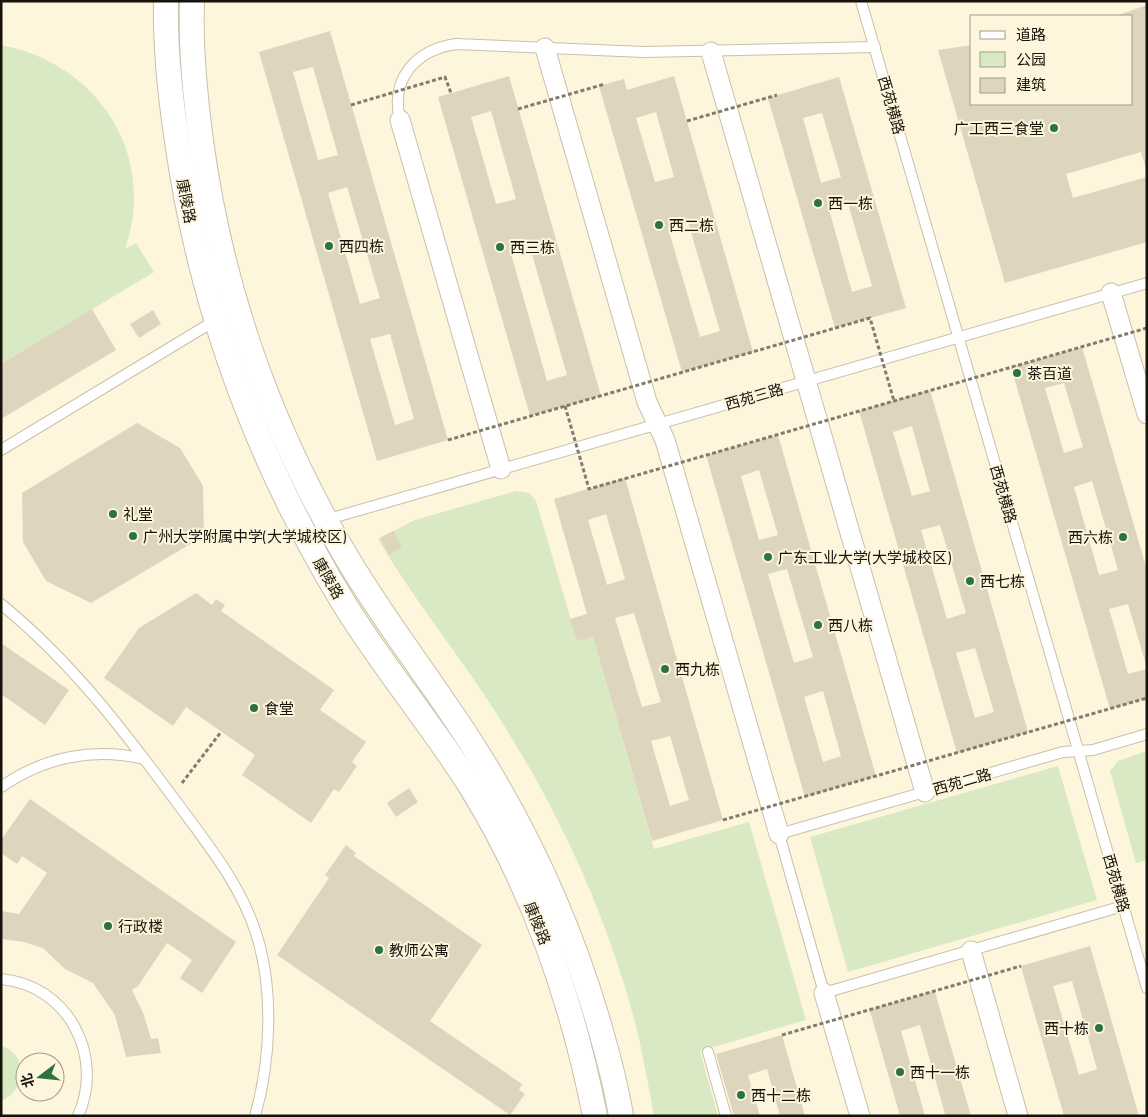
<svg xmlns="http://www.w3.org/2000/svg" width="1148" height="1117" viewBox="0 0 1148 1117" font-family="Barlow,'Noto Sans SC',sans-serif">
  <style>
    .green { fill: #d8e9c3 }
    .building { fill: #ded5be; fill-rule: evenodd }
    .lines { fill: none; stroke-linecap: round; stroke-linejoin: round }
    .service-casing { stroke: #c8c0a9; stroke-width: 12 }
    .minor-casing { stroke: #c8c0a9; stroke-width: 21 }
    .tertiary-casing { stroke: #c8c0a9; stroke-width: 26 }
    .path { stroke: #827c6d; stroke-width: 3; stroke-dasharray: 4 2.5; stroke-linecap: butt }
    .service { stroke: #fff; stroke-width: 10 }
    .minor { stroke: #fff; stroke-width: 19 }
    .tertiary { stroke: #fff; stroke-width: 24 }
    .path-bridge { stroke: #827c6d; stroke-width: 3; stroke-dasharray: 4 2.5; stroke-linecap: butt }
    .poi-dot { fill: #2c7340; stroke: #fef5dd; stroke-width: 2 }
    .labels { text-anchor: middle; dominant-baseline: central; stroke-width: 4; stroke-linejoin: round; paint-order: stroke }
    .street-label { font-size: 15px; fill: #16130b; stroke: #fef5dd }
    .poi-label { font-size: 15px; fill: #16130b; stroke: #fef5dd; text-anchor: start }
  </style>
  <rect width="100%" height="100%" fill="#fef5dd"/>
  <g class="green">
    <path d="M1 45C97 63 158 154 125 249L136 243 154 272 1 364Z"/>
    <path d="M516 491 529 493 536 501 577 641 593 637 654 849 749 822 806 1020 700 1051 718 1116H654C649 1089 644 1061 638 1034 611 925 563 819 503 724 464 660 416 604 378 539L415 520Z"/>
    <path d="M1147 751V860L1136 863 1110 771 1118 761Z"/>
    <path d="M1058 766 1097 900 848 972 810 837Z"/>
    <path d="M1 1046C29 1054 26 1091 1 1101Z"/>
  </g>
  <g class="building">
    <path d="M1147 5V172L1141 152 1066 174 1073 198 1147 177V242L1005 283 938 50 972 45V104H1132V16H1116Z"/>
    <path d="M330 31 448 440 377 461 259 52ZM313 67 338 155 318 160 293 72ZM347 187 380 298 360 304 328 193ZM390 334 414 419 395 425 370 339Z"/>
    <path d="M509 76 601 396 530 416 438 97ZM491 111 516 199 496 204 471 117ZM529 244 567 375 547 381 510 250Z"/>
    <path d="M674 76 753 352 682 372 599 86 624 79 627 90ZM656 112 674 177 655 182 636 118ZM688 222 720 331 700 337 668 228Z"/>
    <path d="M839 77 906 308 835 328 768 98ZM822 113 841 177 821 183 803 118ZM847 200 872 286 852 292 828 206Z"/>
    <path d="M92 309 116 350 1 419V364Z"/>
    <path d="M153 310 161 324 139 338 130 324Z"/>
    <path d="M1082 347 1147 570V668L1128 604 1109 609 1128 674 1147 669V698L1110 709 1011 367ZM1064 383 1083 447 1064 453 1045 388ZM1092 481 1118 570 1099 575 1074 487Z"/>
    <path d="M930 390 1028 732 957 753 859 411ZM912 426 930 491 912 496 893 432ZM940 525 966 613 947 619 921 530ZM975 648 994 712 975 718 956 653Z"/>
    <path d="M137 423 180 448 203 486 204 536 91 603 46 581 23 542 22 493Z"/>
    <path d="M778 435 876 776 805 797 706 455ZM759 470 778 535 759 540 741 476ZM787 569 813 657 794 663 768 574ZM823 691 841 756 823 762 804 697Z"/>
    <path d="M625 478 723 820 652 841 593 637 577 641 570 619 587 614 554 499ZM606 514 625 579 607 585 588 520ZM634 613 661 702 642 707 615 618ZM670 736 689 800 670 806 651 741Z"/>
    <path d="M393 531 402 547 389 555 380 538Z"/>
    <path d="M196 593 212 605 216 599 225 605 221 611 334 690 320 710 366 742 352 762 357 766 339 792 334 789 311 823 242 775 255 755 186 707 173 726 104 678 139 628Z"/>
    <path d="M1 643 69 690 45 725 1 694Z"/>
    <path d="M409 788 418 802 396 817 387 803Z"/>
    <path d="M30 799 236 942 202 993 180 978 192 960 167 943 138 986 132 990 144 1015 151 1039 158 1038 161 1053 126 1057 115 1015 93 983 65 969 43 948 24 942 1 939V911L19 914 47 873 22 856 17 864 1 853V840Z"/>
    <path d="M346 845 356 853 354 856 482 945 430 1021 522 1084 519 1090 525 1094 510 1115 277 955 329 878 325 875Z"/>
    <path d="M1090 946 1139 1116H1064L1023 974 1021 966ZM1072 981 1097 1069 1079 1075 1053 986Z"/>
    <path d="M935 991 937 999 971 1116H940L945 1114 920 1025 901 1031 925 1116H900L872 1018 869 1010Z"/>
    <path d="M782 1035 805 1116H780L767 1069 748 1075 760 1116H734L716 1054Z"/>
  </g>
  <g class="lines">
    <defs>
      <g id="service">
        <path d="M861 1 1147 988"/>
        <path d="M400 120C390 78 416 50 456 44L644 52 875 47"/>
        <path d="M1 450 216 320"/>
        <path d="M325 520 1147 283"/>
        <path d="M1 604C72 662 124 731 178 804 208 845 240 884 256 933 274 989 271 1060 255 1116"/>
        <path d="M1 787C44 757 94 747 144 759"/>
        <path d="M1123 906 824 993 779 834 1063 752 1093 750 1147 734"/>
        <path d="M1 979C68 985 105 1056 78 1116"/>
        <path d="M708 1052 726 1116"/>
      </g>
      <g id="minor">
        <path d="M545 48 647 402 665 440 779 834"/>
        <path d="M711 52 925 792"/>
        <path d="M400 120 501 469"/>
        <path d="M1111 293 1147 414"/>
        <path d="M971 951 1018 1116"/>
        <path d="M824 993 860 1116"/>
      </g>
      <g id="tertiary">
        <path d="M166 1C165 48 170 95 177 141 200 305 257 460 343 602 382 666 431 723 471 787 533 887 572 1000 595 1116"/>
        <path d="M192 1C190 48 195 95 201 141 221 288 271 430 347 558 383 619 427 675 466 735 524 824 568 919 598 1021 607 1052 616 1084 621 1116"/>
      </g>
    </defs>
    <use href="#service" class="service-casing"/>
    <use href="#minor" class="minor-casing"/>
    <use href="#tertiary" class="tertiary-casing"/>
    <path class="path" d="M182 783 221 732"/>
    <use href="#service" class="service"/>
    <use href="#minor" class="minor"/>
    <use href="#tertiary" class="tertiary"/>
    <g class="path-bridge">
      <path d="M351 105 445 77 451 93"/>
      <path d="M518 109 605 84"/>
      <path d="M687 121 777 95"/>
      <path d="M565 406 589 489 1147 328"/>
      <path d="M448 440 870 318 894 401"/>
      <path d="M723 820 1147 698"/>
      <path d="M782 1035 1021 966"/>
    </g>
  </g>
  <g class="poi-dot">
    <circle cx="1054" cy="128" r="5"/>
    <circle cx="818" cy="203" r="5"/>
    <circle cx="659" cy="225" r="5"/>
    <circle cx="329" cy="246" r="5"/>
    <circle cx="500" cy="247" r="5"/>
    <circle cx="1017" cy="373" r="5"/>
    <circle cx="113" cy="514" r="5"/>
    <circle cx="133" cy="536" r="5"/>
    <circle cx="1123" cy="537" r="5"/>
    <circle cx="768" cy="557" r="5"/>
    <circle cx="970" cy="581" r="5"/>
    <circle cx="818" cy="625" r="5"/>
    <circle cx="665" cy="669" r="5"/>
    <circle cx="254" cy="708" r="5"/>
    <circle cx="108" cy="926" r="5"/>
    <circle cx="379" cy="950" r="5"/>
    <circle cx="1099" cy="1028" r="5"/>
    <circle cx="900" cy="1072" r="5"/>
    <circle cx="741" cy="1095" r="5"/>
  </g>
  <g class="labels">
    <g class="street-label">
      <text transform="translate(892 105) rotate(74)">西苑横路</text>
      <text transform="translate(187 201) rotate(79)">康陵路</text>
      <text transform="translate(754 396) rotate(-16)">西苑三路</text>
      <text transform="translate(1004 494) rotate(74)">西苑横路</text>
      <text transform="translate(329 578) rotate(60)">康陵路</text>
      <text transform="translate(962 781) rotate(-16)">西苑二路</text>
      <text transform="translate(1117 883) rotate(74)">西苑横路</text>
      <text transform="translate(538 923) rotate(68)">康陵路</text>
    </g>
    <g class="poi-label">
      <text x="1044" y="128" text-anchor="end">广工西三食堂</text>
      <text x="828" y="203">西一栋</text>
      <text x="669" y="225">西二栋</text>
      <text x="339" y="246">西四栋</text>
      <text x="510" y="247">西三栋</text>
      <text x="1027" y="373">茶百道</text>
      <text x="123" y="514">礼堂</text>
      <text x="143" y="536">广州大学附属中学(大学城校区)</text>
      <text x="1113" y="537" text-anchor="end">西六栋</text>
      <text x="778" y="557">广东工业大学(大学城校区)</text>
      <text x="980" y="581">西七栋</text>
      <text x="828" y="625">西八栋</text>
      <text x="675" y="669">西九栋</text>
      <text x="264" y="708">食堂</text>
      <text x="118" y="926">行政楼</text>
      <text x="389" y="950">教师公寓</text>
      <text x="1089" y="1028" text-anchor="end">西十栋</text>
      <text x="910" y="1072">西十一栋</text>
      <text x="751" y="1095">西十二栋</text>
    </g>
  </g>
  <rect width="1148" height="1117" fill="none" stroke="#16130b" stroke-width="5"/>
  <rect x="970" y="15" width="162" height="90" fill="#fef5dd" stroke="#a19b89"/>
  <rect x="980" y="31" width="25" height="8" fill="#ffffff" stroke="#a19b89"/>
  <text x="1016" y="40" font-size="15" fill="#16130b">道路</text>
  <rect x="980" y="52" width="25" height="15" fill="#d8e9c3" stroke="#a19b89"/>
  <text x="1016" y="65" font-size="15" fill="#16130b">公园</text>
  <rect x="980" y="78" width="25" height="15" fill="#ded5be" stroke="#a19b89"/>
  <text x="1016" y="90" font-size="15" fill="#16130b">建筑</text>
  <g transform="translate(40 1077) rotate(254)"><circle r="24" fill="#fef5dd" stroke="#a19b89"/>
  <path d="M0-4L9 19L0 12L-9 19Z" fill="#2c7340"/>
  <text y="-8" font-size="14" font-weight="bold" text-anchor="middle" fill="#16130b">北</text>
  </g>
</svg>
